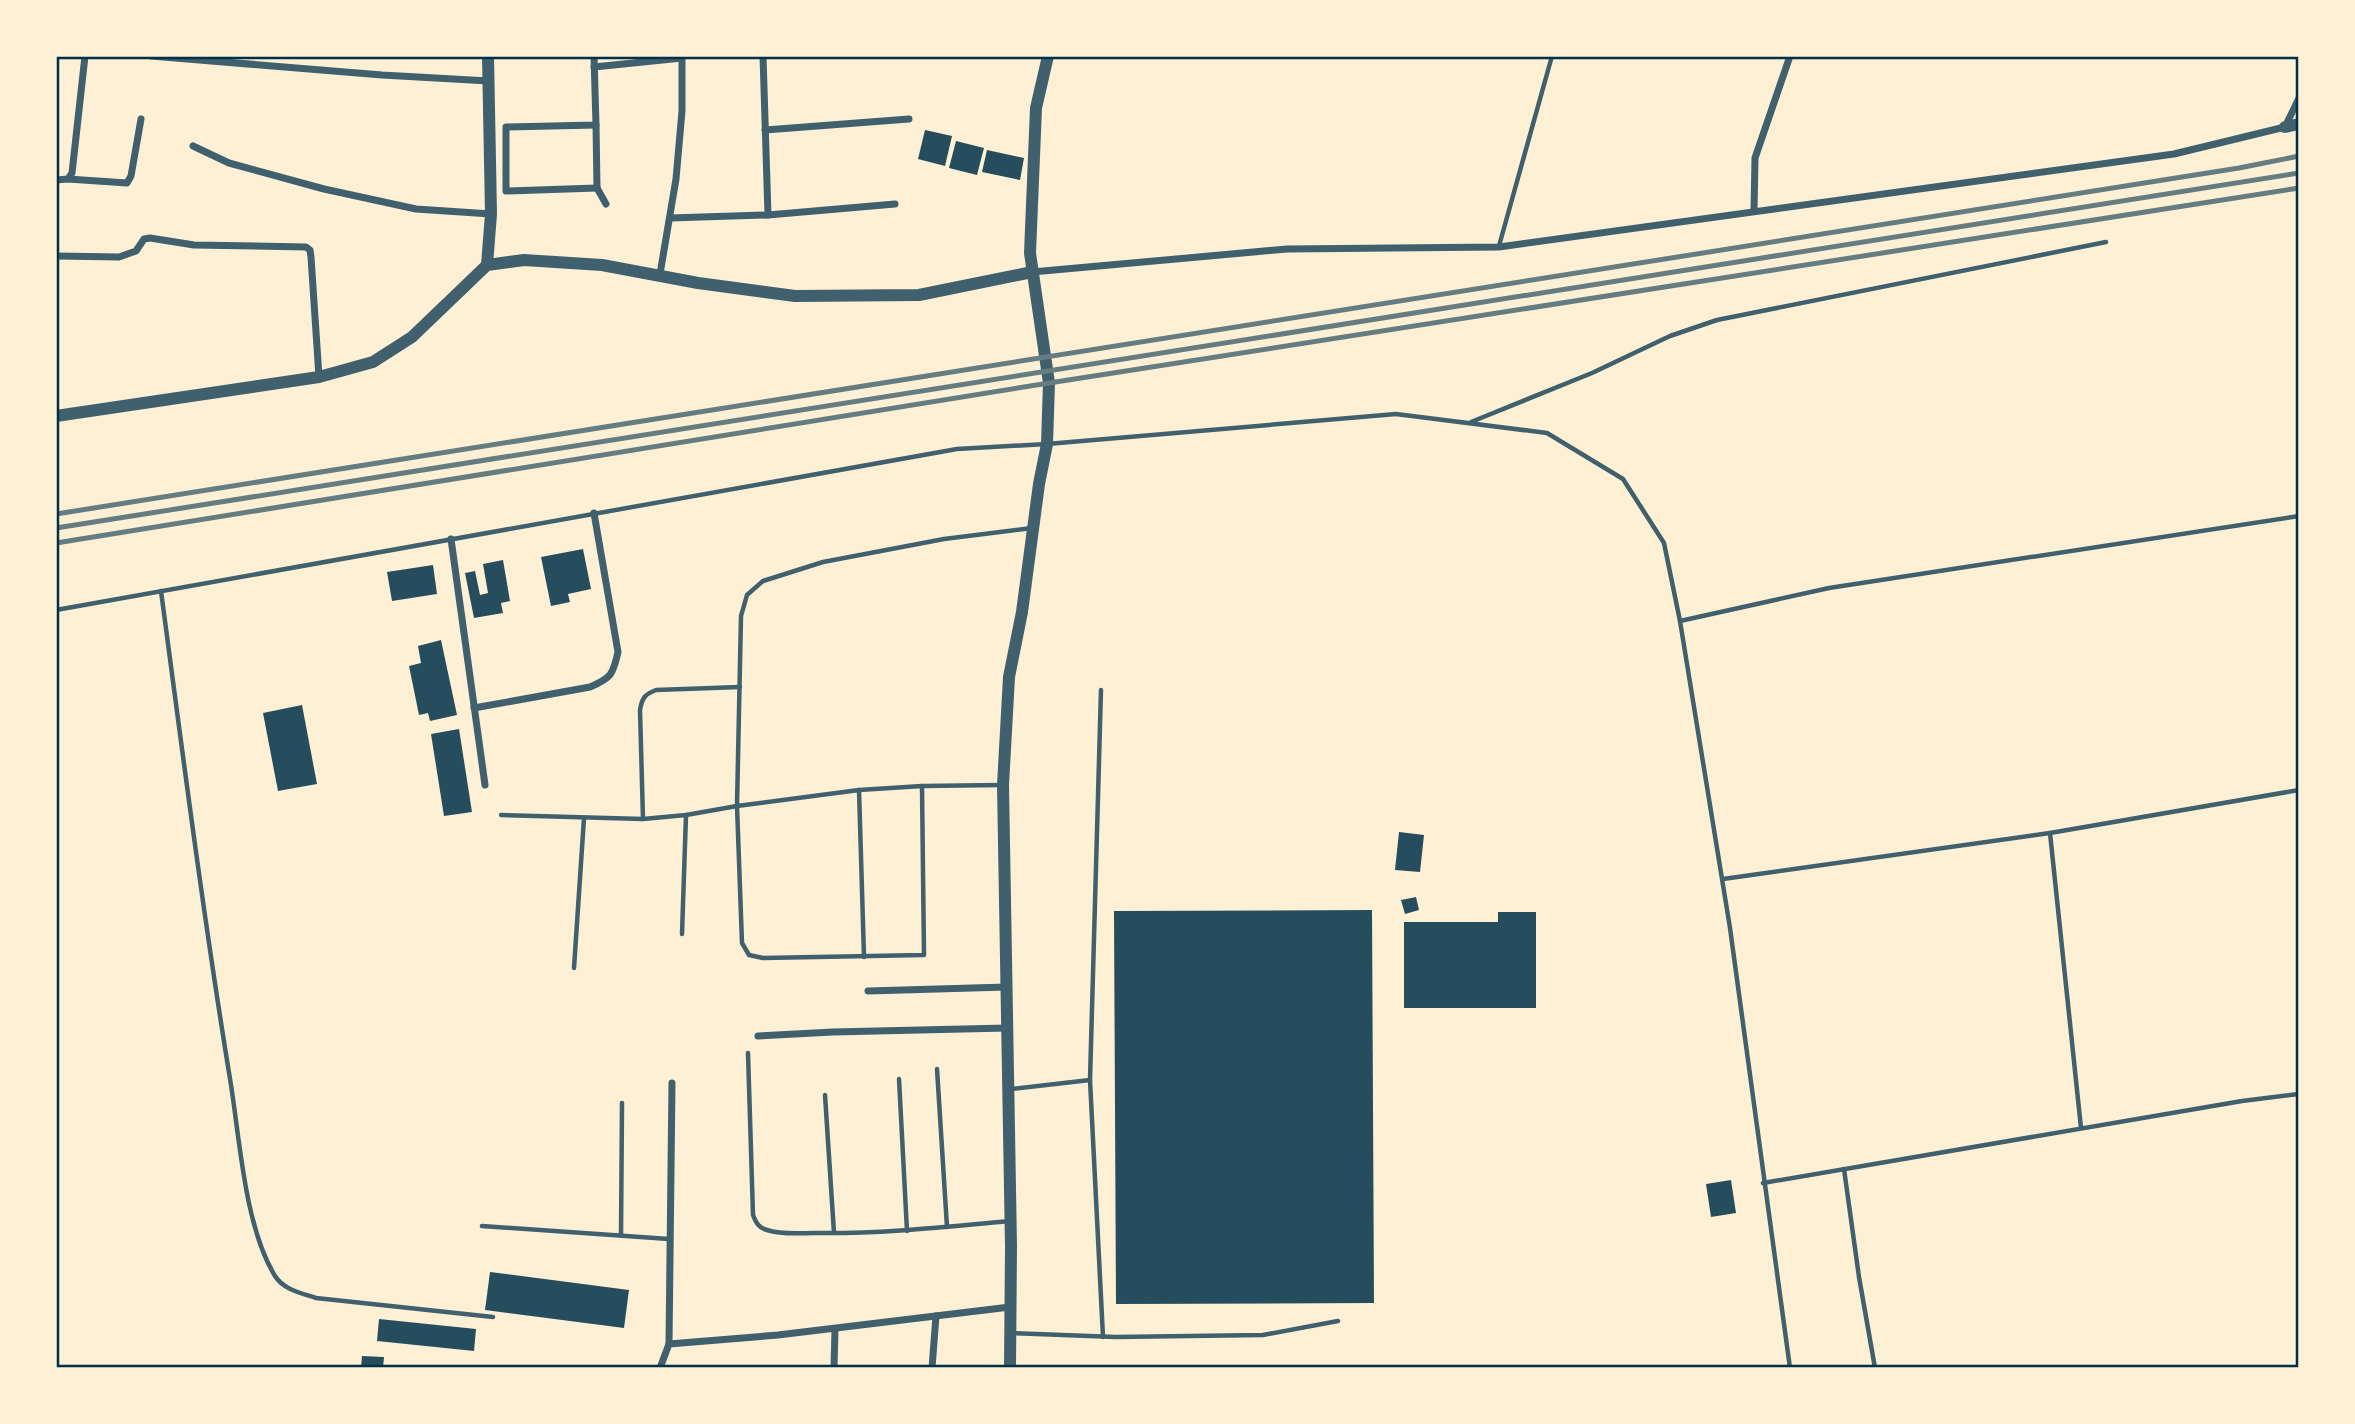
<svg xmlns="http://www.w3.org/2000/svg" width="2355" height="1424" viewBox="0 0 2355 1424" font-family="'Titillium Web',sans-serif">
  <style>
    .building { fill: #264d5e }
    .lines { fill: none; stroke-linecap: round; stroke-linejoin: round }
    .service { stroke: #3f606c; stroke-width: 4.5 }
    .minor { stroke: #3f606c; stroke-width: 7 }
    .tertiary { stroke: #3f606c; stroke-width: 12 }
    .rail { stroke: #657d81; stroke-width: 5 }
    .neatline { fill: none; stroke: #003049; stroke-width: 2.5 }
  </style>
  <rect width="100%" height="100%" fill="#fdf0d5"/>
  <g class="building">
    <path d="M925 130 952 136 945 166 918 159Z"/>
    <path d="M956 141 984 148 977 175 949 168Z"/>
    <path d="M987 150 1024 158 1020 180 982 172Z"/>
    <path d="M583 549 591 589 568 594 570 602 551 606 541 557Z"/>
    <path d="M503 560 510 601 501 603 503 613 474 618 465 573 475 571 480 595 488 593 483 564Z"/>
    <path d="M433 565 437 594 392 601 387 572Z"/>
    <path d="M441 640 457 715 430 721 428 713 419 715 409 666 421 663 418 646Z"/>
    <path d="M302 705 317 784 278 791 263 713Z"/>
    <path d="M459 729 472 812 444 816 431 734Z"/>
    <path d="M1399 832 1424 835 1420 872 1395 870Z"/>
    <path d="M1416 897 1419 910 1405 914 1401 900Z"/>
    <path d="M1372 910 1374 1303 1116 1304 1114 911Z"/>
    <path d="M1498 912H1536V1008H1404V922H1498Z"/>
    <path d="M1731 1180 1736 1213 1711 1217 1706 1184Z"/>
    <path d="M490 1272 629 1290 624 1328 485 1310Z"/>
    <path d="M379 1319 476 1329 474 1351 377 1341Z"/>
    <path d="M362 1356 384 1357 383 1368H361Z"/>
  </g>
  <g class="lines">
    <g class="service">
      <path d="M1499 246 1552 56"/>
      <path d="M1471 422 1592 373 1670 336 1717 320 2106 242"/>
      <path d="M161 591C183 756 204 921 231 1085 240 1142 245 1227 275 1276 284 1290 301 1293 316 1298L493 1317"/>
      <path d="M56 610 957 449 1047 444 1396 414 1547 433 1623 479 1664 543 1680 621 1730 928 1790 1368"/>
      <path d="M1680 621 1829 588 2299 516"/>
      <path d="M1101 690 1090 1080 1103 1337"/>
      <path d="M922 786 924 955 763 958 749 955 742 943 737 806 741 616 747 595 763 581 823 562 944 539 1032 528"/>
      <path d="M859 790 864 957"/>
      <path d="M501 815 643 819 686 815 737 806 859 790 922 786 1002 785"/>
      <path d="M643 819 640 710C642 698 645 694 656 690L740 687"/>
      <path d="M1723 879 2050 833"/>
      <path d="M682 934 686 815"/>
      <path d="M574 968 584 818"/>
      <path d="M748 1053 753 1215C756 1223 759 1228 767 1230 782 1235 800 1233 815 1233 880 1234 944 1227 1009 1221"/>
      <path d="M937 1069 947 1227"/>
      <path d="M899 1079 907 1231"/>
      <path d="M1011 1089 1090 1080"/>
      <path d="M825 1095 834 1233"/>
      <path d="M2081 1128 2050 833 2299 790"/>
      <path d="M1844 1169 1859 1277 1875 1368"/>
      <path d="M1763 1183 2242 1101 2299 1094"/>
      <path d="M482 1226 669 1239"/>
      <path d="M621 1235 622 1103"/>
      <path d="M1012 1333 1116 1337 1263 1335 1338 1321"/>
    </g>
    <g class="minor">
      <path d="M151 56 382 75 489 81"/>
      <path d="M594 56 596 125 506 127V191L597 188"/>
      <path d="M763 56 768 215"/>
      <path d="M594 67 682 58V111L676 179 660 274"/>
      <path d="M596 125 597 188 606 204"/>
      <path d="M765 130 909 119"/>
      <path d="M193 146 229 163 324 189 416 209 491 214"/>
      <path d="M68 179 127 183 131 176 141 119"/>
      <path d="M56 180 68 179 72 173 85 56"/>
      <path d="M1754 211 1755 158 1790 56"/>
      <path d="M670 218 768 215 895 204"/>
      <path d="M56 256 119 257 136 251 144 239 150 238 194 245 306 247 310 250 311 257 319 377"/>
      <path d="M1032 272 1287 249 1499 247 2174 154 2285 127 2299 98"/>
      <path d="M451 539 485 785"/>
      <path d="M474 708 590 687C611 678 613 675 618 652L594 513"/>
      <path d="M868 991 1007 987"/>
      <path d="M758 1036 833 1032 1007 1028"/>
      <path d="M669 1344 672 1083"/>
      <path d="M660 1368 669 1344 778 1335 1010 1307"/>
      <path d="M834 1368 835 1329"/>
      <path d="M932 1368 936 1316"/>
    </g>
    <g class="tertiary">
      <path d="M2285 127 2299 124"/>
      <path d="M487 265 491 214 488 56"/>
      <path d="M56 416 319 377 373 362 412 337 487 265 524 260 602 265 698 283 795 296 919 295 1032 272"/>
      <path d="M1010 1368 1011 1246 1003 785 1009 677 1022 612 1039 484 1047 444 1049 383 1030 253 1036 108 1048 56"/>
    </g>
    <g class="rail">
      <path d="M56 514 2239 168 2299 156"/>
      <path d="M56 528 2299 173"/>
      <path d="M56 543 1049 383 2299 188"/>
    </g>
  </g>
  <rect width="2355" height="1424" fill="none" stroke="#fdf0d5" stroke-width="116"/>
  <rect x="58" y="58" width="2239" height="1308" class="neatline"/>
</svg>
